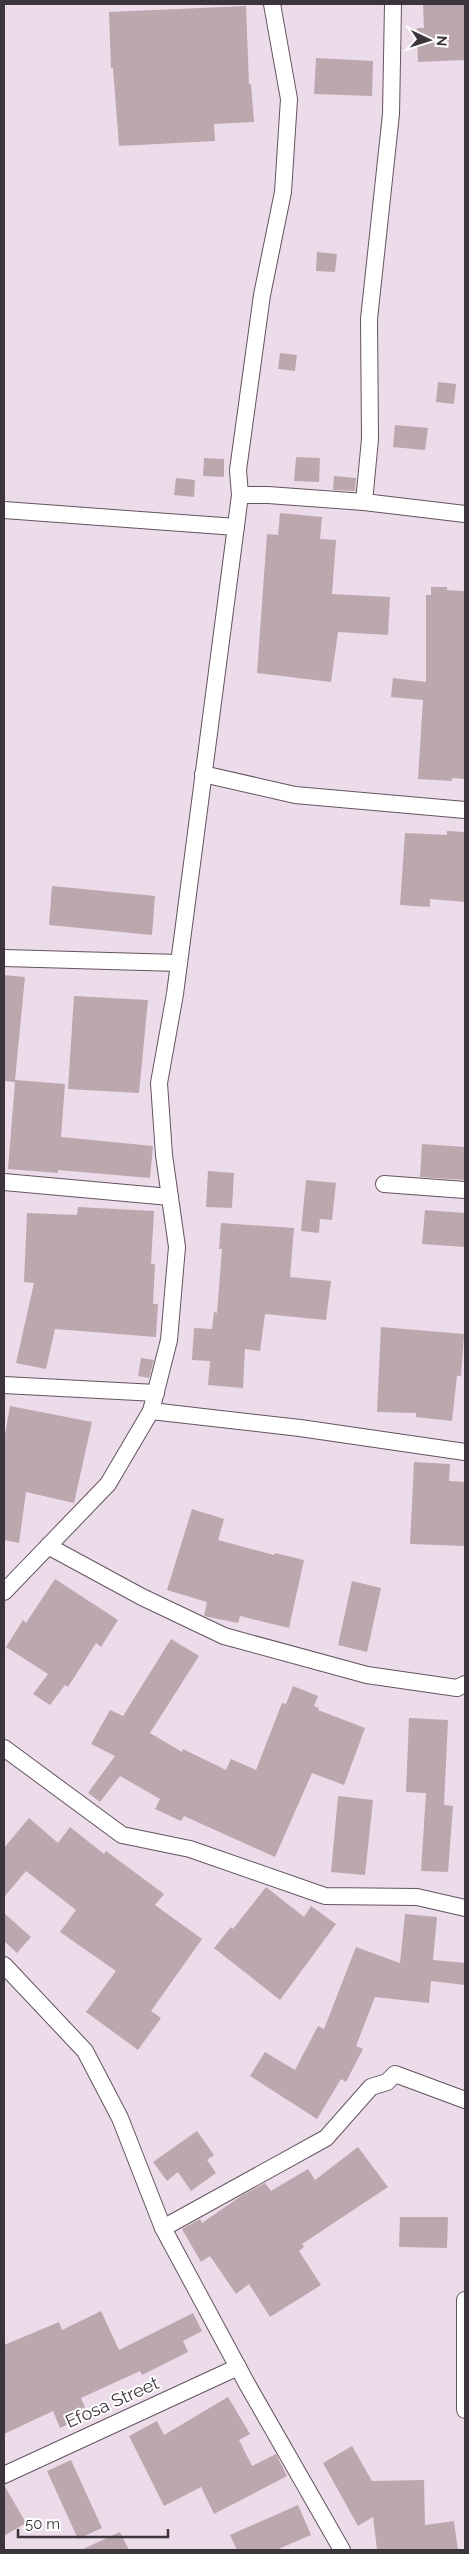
<svg xmlns="http://www.w3.org/2000/svg" width="469" height="2554" viewBox="0 0 469 2554" font-family="Raleway,sans-serif">
  <style>
    .building { fill: #bca7af }
    .lines { fill: none; stroke-linecap: round; stroke-linejoin: round }
    .street-casing { stroke: #635460; stroke-width: 18 }
    .street { stroke: #fff; stroke-width: 16 }
    .labels { text-anchor: middle; dominant-baseline: central; stroke-width: 4; stroke-linejoin: round; paint-order: stroke }
    .street-label { font-size: 18px; fill: #3c353b; stroke: #fff }
  </style>
  <rect width="100%" height="100%" fill="#ecdbe8"/>
  <g class="building">
    <path d="M423 4H465V60L418 62 417 28H424Z"/>
    <path d="M246 6 249 84H251L254 122 214 124 215 141 119 146 113 68H111L109 12Z"/>
    <path d="M316 58 373 61 372 96 314 94Z"/>
    <path d="M317 252 337 254 335 272 316 271Z"/>
    <path d="M280 353 297 355 295 371 278 369Z"/>
    <path d="M438 382 456 384 454 404 436 402Z"/>
    <path d="M395 425 428 428 425 450 393 447Z"/>
    <path d="M296 457 320 458 319 482 294 481Z"/>
    <path d="M204 458 224 459V477L203 476Z"/>
    <path d="M334 476 356 478 355 491 333 490Z"/>
    <path d="M176 478 195 480 194 497 174 495Z"/>
    <path d="M280 513 322 517 320 539 336 540 332 594 390 597 388 635 338 632 331 682 257 673 267 534 278 535Z"/>
    <path d="M431 587H447V590L465 591V779L452 778V781L418 779 423 700 391 697 393 678 426 682V595H431Z"/>
    <path d="M447 831 465 832V902L430 899V907L400 905 405 833 447 835Z"/>
    <path d="M52 886 155 896 152 935 49 925Z"/>
    <path d="M4 975 25 977 15 1080 65 1084 61 1137 153 1146 150 1178 58 1170V1173L8 1169 15 1082 4 1081Z"/>
    <path d="M74 996 148 1000 139 1093 68 1089Z"/>
    <path d="M422 1144 465 1147V1180L420 1177Z"/>
    <path d="M208 1171 234 1173 232 1208 206 1207Z"/>
    <path d="M306 1180 336 1183 332 1220 320 1219 319 1233 301 1231Z"/>
    <path d="M78 1207 154 1211 151 1264H155L153 1304H158L156 1337 55 1329 46 1369 16 1363 34 1283 24 1282 27 1213 77 1215Z"/>
    <path d="M425 1210 465 1213V1247L422 1244Z"/>
    <path d="M221 1223 294 1228 290 1277 331 1281 326 1320 265 1314 260 1351 245 1349 243 1388 208 1385 210 1361 192 1360 194 1328 212 1329 214 1312 217 1313 222 1249H219Z"/>
    <path d="M381 1327 464 1334 461 1376H457L452 1421 416 1417V1413L377 1412Z"/>
    <path d="M141 1358 154 1360 149 1378 138 1376Z"/>
    <path d="M10 1406 92 1422 74 1503 26 1492 19 1543 4 1540V1441Z"/>
    <path d="M414 1462 450 1464 449 1481 465 1482V1546L410 1544Z"/>
    <path d="M192 1509 224 1519 218 1540 274 1555 275 1553 304 1560 289 1628 240 1616 238 1623 204 1616 207 1602 167 1590Z"/>
    <path d="M55 1579 118 1620 101 1647 96 1643 68 1687 65 1685 50 1705 33 1694 48 1674 6 1647 23 1620 26 1623Z"/>
    <path d="M352 1581 381 1588 367 1652 338 1645Z"/>
    <path d="M171 1639 199 1656 150 1733 182 1752 183 1749 226 1770 231 1759 256 1770 282 1703 286 1704 293 1686 318 1696 314 1706 319 1708 318 1710 365 1728 344 1785 312 1773 275 1857 184 1816 181 1821 155 1809 160 1799 120 1776 100 1802 88 1793 115 1756 91 1744 110 1710 123 1716Z"/>
    <path d="M409 1718 448 1720 444 1805 453 1806 448 1872 421 1871 426 1793 406 1792Z"/>
    <path d="M338 1796 373 1800 365 1875 331 1872Z"/>
    <path d="M29 1818 58 1843 70 1827 104 1854 106 1851 164 1894 155 1905 202 1939 151 2011 161 2018 138 2050 86 2012 116 1971 60 1932 76 1910 26 1871 4 1897V1848Z"/>
    <path d="M266 1887 304 1917 311 1906 336 1924 280 2000 214 1948 231 1927 233 1929Z"/>
    <path d="M4 1913 31 1937 17 1953 4 1941Z"/>
    <path d="M405 1914 437 1917 433 1960 465 1963V1985L431 1981 429 2003 375 1997 356 2046 363 2049 346 2082 341 2079 317 2119 250 2076 265 2052 295 2070 318 2026 324 2029 356 1947 400 1963Z"/>
    <path d="M197 2131 214 2155 207 2160 216 2173 191 2191 178 2172 167 2181 153 2162Z"/>
    <path d="M358 2147 388 2187 302 2244 304 2247 299 2251 321 2285 270 2317 249 2284 236 2294 210 2256 201 2262 182 2229 200 2219 202 2223 241 2196 265 2183 271 2191 308 2169 315 2180Z"/>
    <path d="M400 2217H448L447 2248 399 2247Z"/>
    <path d="M101 2311 119 2350 193 2313 202 2331 183 2341 188 2352 142 2375 140 2371 81 2398 85 2407 74 2412 77 2420 60 2428 53 2411 4 2434V2345L59 2322 62 2330Z"/>
    <path d="M228 2397 250 2434 239 2440 252 2466 276 2454 287 2476 214 2514 201 2487 164 2506 129 2436 157 2421 164 2435Z"/>
    <path d="M352 2446 372 2481 424 2480 425 2525 454 2521 458 2550H377L373 2517 358 2526 323 2463Z"/>
    <path d="M71 2460 102 2528 78 2539 47 2471Z"/>
    <path d="M4 2485 26 2523 4 2536Z"/>
    <path d="M298 2505 311 2535 276 2550H237L230 2535Z"/>
    <path d="M120 2532 129 2550H81Z"/>
  </g>
  <g class="lines">
    <defs>
      <g id="street">
        <path d="M272 4 289 99 283 192 262 295 238 470 240 495H268L364 502 370 439 369 319 391 114 393 4"/>
        <path d="M364 502 465 514"/>
        <path d="M4 510 236 527"/>
        <path d="M203 774 295 795 465 810"/>
        <path d="M4 958 179 963"/>
        <path d="M4 1182 170 1197"/>
        <path d="M384 1184 465 1190"/>
        <path d="M4 1385 156 1393"/>
        <path d="M151 1411 300 1428 465 1452"/>
        <path d="M48 1546 142 1597 224 1636 367 1675 457 1688 465 1684"/>
        <path d="M4 1592 108 1484 151 1411 169 1340 177 1247 164 1155 159 1083 175 994 240 495"/>
        <path d="M4 1748 122 1835 190 1849 325 1896 417 1897 465 1908"/>
        <path d="M4 1965 85 2051 120 2118 163 2228 247 2384 342 2550"/>
        <path d="M163 2228 326 2138 371 2087 387 2082 395 2074 465 2100"/>
        <path d="M465 2300V2410"/>
        <path d="M4 2475 238 2367"/>
      </g>
    </defs>
    <use href="#street" class="street-casing"/>
    <use href="#street" class="street"/>
  </g>
  <g class="labels">
    <g class="street-label">
      <text transform="translate(112 2402) rotate(-24)">Efosa Street</text>
    </g>
  </g>
  <rect width="469" height="2554" fill="none" stroke="#3c353b" stroke-width="10"/>
  <g transform="translate(429 40) rotate(94)" stroke="#ffffff" stroke-width="4" paint-order="stroke">
  <path d="M0-4L9 19L0 12L-9 19Z" fill="#3c353b"/>
  <text y="-8" font-size="14" font-weight="bold" text-anchor="middle" fill="#3c353b">N</text>
  </g>
  <path d="M18 2529v8h150v-8" fill="none" stroke="#3c353b" stroke-width="2.5"/>
  <text x="25" y="2529" font-size="15" fill="#3c353b" stroke="#ffffff" stroke-width="4" paint-order="stroke">50 m</text>
</svg>
